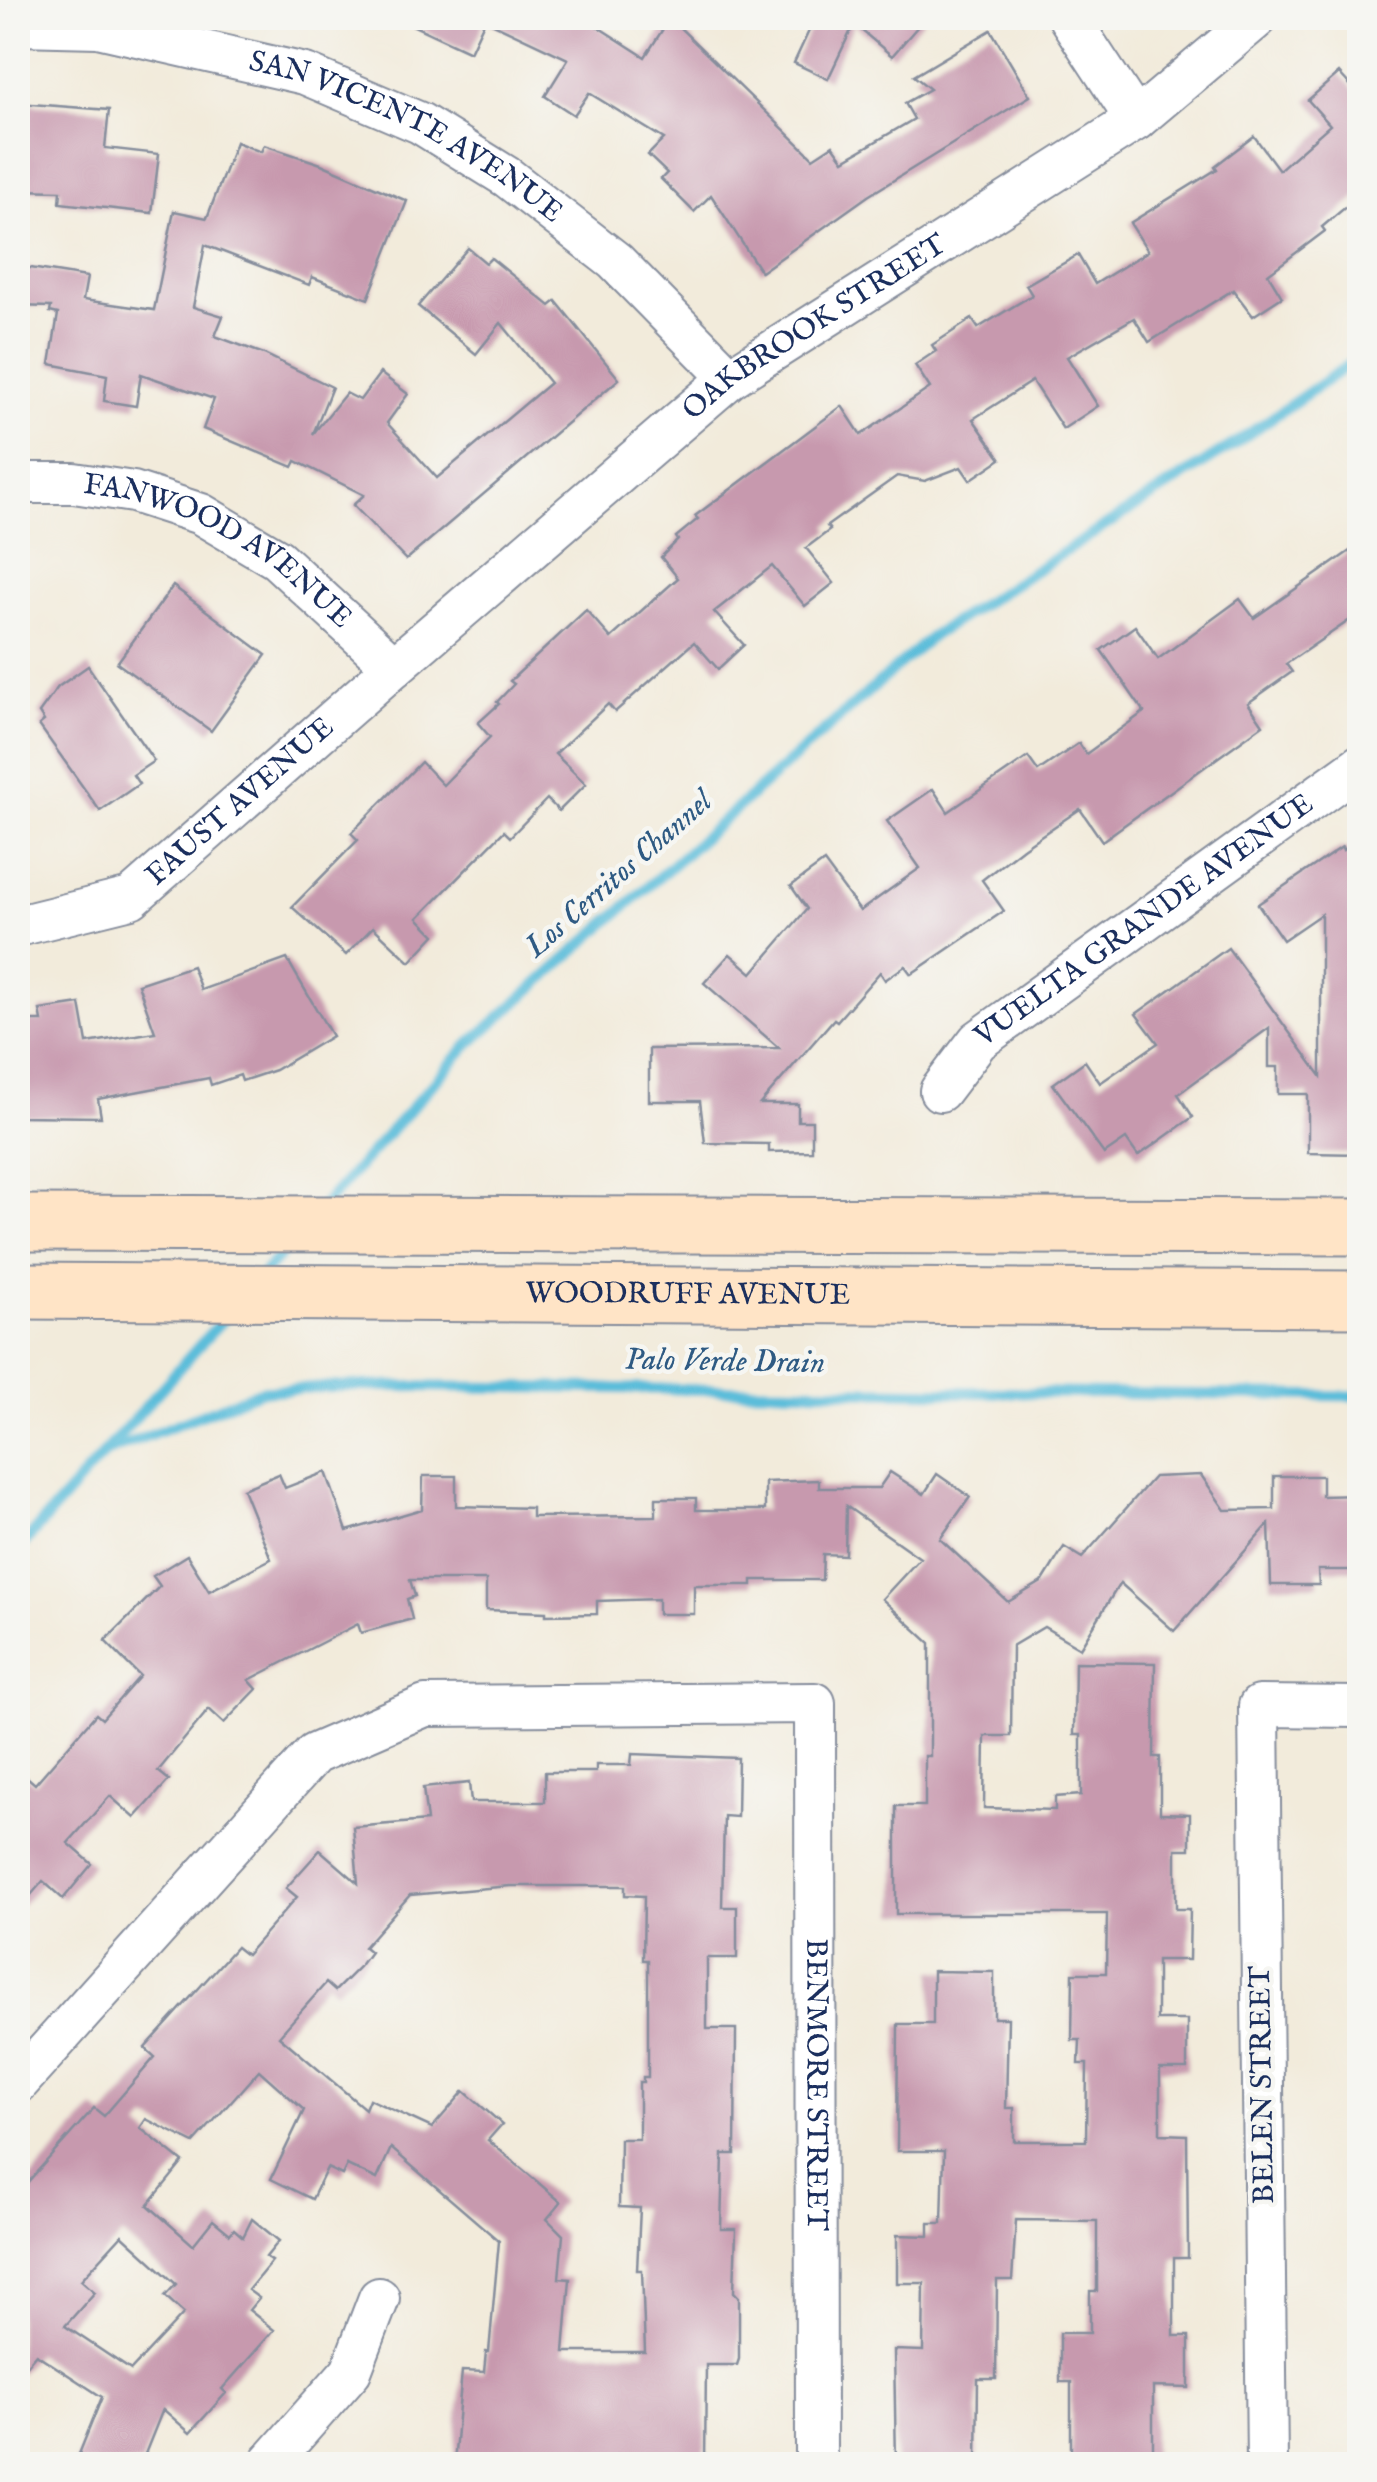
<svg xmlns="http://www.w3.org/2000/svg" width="1377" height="2482" viewBox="0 0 1377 2482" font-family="'IM FELL English',serif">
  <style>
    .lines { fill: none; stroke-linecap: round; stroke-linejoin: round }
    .stream { stroke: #5cbdda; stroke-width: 11 }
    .building { fill: #c799ae; fill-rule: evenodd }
    .minor-casing { stroke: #868d9c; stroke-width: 44 }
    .secondary-casing { stroke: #868d9c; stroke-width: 59 }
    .minor { stroke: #fff; stroke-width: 40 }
    .secondary { stroke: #ffe4c6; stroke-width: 55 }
    .labels { text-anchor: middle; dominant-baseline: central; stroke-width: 9; stroke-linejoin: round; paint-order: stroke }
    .street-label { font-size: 30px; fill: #1b2f5e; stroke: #f6f6f2 }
    .water-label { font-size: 32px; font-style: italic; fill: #2e5a83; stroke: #f6f6f2 }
  </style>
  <rect width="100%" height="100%" fill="#f6f6f2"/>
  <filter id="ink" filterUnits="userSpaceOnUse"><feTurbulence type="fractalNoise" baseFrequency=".01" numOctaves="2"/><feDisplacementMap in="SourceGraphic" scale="20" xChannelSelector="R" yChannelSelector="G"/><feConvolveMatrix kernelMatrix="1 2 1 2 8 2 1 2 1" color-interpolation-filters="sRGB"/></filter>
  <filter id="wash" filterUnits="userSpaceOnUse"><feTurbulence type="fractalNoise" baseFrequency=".0048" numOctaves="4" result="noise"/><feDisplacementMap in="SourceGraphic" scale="40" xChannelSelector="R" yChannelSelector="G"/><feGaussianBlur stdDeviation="2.25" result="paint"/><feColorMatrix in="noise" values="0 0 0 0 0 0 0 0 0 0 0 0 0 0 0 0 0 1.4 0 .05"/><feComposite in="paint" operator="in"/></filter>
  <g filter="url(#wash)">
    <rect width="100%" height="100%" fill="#f2ebdb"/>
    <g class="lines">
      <g class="stream">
        <path d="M323 1206 466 1047 932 636 1234 444 1360 357"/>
        <path d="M263 1274 291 1243"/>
        <path d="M106 1452 261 1391 353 1386 1360 1396"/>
        <path d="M18 1550 231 1310"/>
      </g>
    </g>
    <g id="blocks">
      <g class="building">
        <path d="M397 18H584L645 57 670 18 813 158 833 145 844 160 914 119 905 103 930 89 914 76 991 30 1030 96 868 196 761 272 711 195 694 212 661 179 667 173 648 155 664 139 589 93 574 115 545 96 568 59 485 20 470 52Z"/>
        <path d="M815 18H925L892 56 854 24 828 79 794 63Z"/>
        <path d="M1339 73 1360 96V195L1322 227 1325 231 1268 274 1282 297 1253 316 1233 290 1149 342 1134 318 1067 357 1098 406 1063 429 1032 381 973 419 1001 459 970 480 961 467 925 481 897 476 827 526 830 530 806 548 834 583 805 606 772 566 714 612 744 645 718 669 694 642 615 712 608 704 555 754 586 784 559 811 547 799 510 837 504 831 418 918 435 935 410 962 373 927 346 955 292 907 358 840 351 833 421 762 443 785 490 737 478 723 499 704 497 702 514 684 510 681 586 610 611 638 678 578 661 557 678 540 676 537 698 519 695 516 842 406 861 435 930 388 915 365 936 351 932 345 972 319 978 328 1032 295 1026 285 1078 255 1095 284 1148 251 1130 223 1217 169 1215 166 1254 136 1279 170 1330 125 1308 100Z"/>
        <path d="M18 103 109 110 105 148 159 154 152 213 60 203 61 191 18 190Z"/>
        <path d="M236 142 261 152 264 145 321 164 407 201 368 299 312 277 309 285 205 245 193 307 223 316 215 336 264 354 332 387 313 434 346 393 360 400 380 373 408 394 387 423 437 478 550 383 501 323 476 354 418 306 468 248 486 263 491 258 550 306 556 301 619 379 406 560 353 505 364 495 296 461 293 467 203 429 214 399 141 374 136 406 104 401 107 375 50 364 58 314 50 312 51 307 18 306V266L87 277 83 300 154 310 174 211 207 218Z"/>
        <path d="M1360 544V613L1286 664 1292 672 1248 703 1263 725 1102 841 1080 809 1023 848 982 880 1004 911 911 974 905 966 885 980 880 972 837 1021 834 1019 760 1104H798V1121H812V1151L769 1152V1144L705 1143 700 1101H649V1049L779 1048 704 983 730 954 752 973 807 909 791 886 824 862 860 911 920 868 887 821 933 789 948 812 1028 757 1038 771 1079 743 1086 754 1144 712 1101 650 1135 626 1158 659 1240 599 1254 618Z"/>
        <path d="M173 586 266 655 211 731 117 663Z"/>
        <path d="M88 666 154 761 133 775 139 784 100 811 39 725 44 721 39 713 58 687Z"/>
        <path d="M1360 842V1154L1308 1153V1094H1278V1067H1269V1028L1178 1094 1193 1117 1138 1156 1126 1139 1104 1154 1053 1084 1085 1061 1100 1083 1158 1043 1136 1014 1228 948 1321 1076V914L1283 940 1258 904 1342 847 1343 850Z"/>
        <path d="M287 959 332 1036 275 1070 242 1081 240 1075 211 1085 209 1078 98 1099 101 1117 18 1116V1021H42L40 1010 80 1004 87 1043 155 1032 138 984 192 966 201 990Z"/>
        <path d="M326 1472 347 1531 422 1509 423 1476H456V1506L532 1508V1517L656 1516V1498H696V1510H765V1482L819 1480V1488H879L890 1472 924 1494 937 1474 970 1497 940 1539 1008 1602 1043 1581 1064 1547 1082 1558 1154 1477 1201 1475 1225 1510 1274 1509V1476H1322V1496L1360 1495V1570H1318L1319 1585H1271L1269 1524 1174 1631 1120 1583 1080 1648 1044 1627 1012 1646 1011 1736H985L984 1808 1055 1810V1797L1081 1795V1735H1074L1075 1662 1155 1663 1154 1757H1160V1813L1190 1814V1849H1176V1909H1190L1189 1960H1157V2020H1187V2069H1160V2134L1187 2135 1188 2258H1174V2336H1189V2388L1153 2387V2464H1071V2382H1060V2333H1090V2291H1097V2221L1016 2220 1012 2280H997L996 2379H978L977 2464H896L894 2350 923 2351 924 2283H897V2235L929 2236V2223H942L944 2151H897L898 2024H933V1971L994 1972V2018H1008L1006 2108H1014V2141H1086L1087 2064H1079L1080 2040H1072L1073 1973H1106L1107 1914H896V1806H925V1756H930V1643L882 1599 920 1558 846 1506 845 1555 823 1554 822 1580H752V1585H694V1614H658V1599L597 1601V1614L546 1615V1612L486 1610V1580H410L415 1596 407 1599 412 1619 361 1633 358 1624 249 1680 257 1689 224 1723 209 1709 158 1771 169 1780 135 1818 110 1796 68 1843 92 1864 63 1899 43 1881 18 1910V1769L35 1784 96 1714 102 1719 140 1676 105 1641 160 1586 153 1576 187 1555 209 1591 271 1559 243 1489 279 1474 285 1488Z"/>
        <path d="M632 1754 738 1758 737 1817 724 1816 722 1907H737V1958H707V2029H736L735 2154H723L721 2229H736L734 2292 739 2297V2359L737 2365H706L705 2464H454L462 2371 484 2372 486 2352H489L499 2241 391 2148 377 2179 347 2165 342 2175 327 2168 312 2199 271 2179 304 2110 259 2070 194 2143 146 2119 140 2128 183 2162 148 2205 193 2245 213 2220 230 2234 234 2229 243 2237 252 2219 279 2241 266 2257 272 2261 248 2290 259 2298 249 2310 274 2330 222 2389 226 2393 190 2433 163 2409 141 2464H75L102 2397 36 2354 18 2375V2193L94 2108 104 2116 155 2057 145 2048 236 1947 246 1955 297 1897 286 1888 320 1850 358 1883 353 1827 427 1821 423 1788 469 1783 471 1802H545V1772H596V1765H631ZM510 1886H625V1895L644 1896 643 1960H648V2077H643V2082H639V2139H620L619 2207 640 2208 637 2270H642L645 2352H564L570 2279 559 2278 563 2235 547 2219 561 2202 488 2140 502 2124 464 2091 432 2128 369 2099 365 2109 279 2036 326 1983 335 1991 359 1967 370 1952 364 1947 410 1895ZM122 2235 176 2284 165 2296 184 2313 131 2370 65 2326 95 2292 81 2280Z"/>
      </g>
    </g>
  </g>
  <g filter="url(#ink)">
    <use href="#blocks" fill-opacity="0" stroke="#868d9c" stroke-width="2.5"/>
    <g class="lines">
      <defs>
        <g id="minor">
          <path d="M1069 18 1136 120"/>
          <path id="s1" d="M18 25 98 27 305 74 420 123 507 177 615 261 730 378"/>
          <path id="s2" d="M18 483H74L133 492 201 514 277 559 394 667"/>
          <path id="s3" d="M18 926 131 898 394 667 730 378 1136 120 1257 18"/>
          <path id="s4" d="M940 1091 978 1041 1360 765"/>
          <path id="s5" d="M18 2083 314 1754 425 1706 815 1703 816 2464"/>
          <path d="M269 2464 351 2371 379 2298"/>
          <path d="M1267 2464 1259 1706 1360 1707"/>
        </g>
        <g id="secondary">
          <path d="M18 1223 1360 1227"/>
          <path id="s6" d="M18 1291 1360 1299"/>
        </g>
      </defs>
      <use href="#minor" class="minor-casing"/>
      <use href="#secondary" class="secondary-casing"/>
      <use href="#minor" class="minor"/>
      <use href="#secondary" class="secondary"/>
    </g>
  </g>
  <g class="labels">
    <g class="street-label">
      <text stroke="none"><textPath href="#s1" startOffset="410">SAN VICENTE AVENUE</textPath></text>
      <text stroke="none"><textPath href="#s3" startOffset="1008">OAKBROOK STREET</textPath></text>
      <text stroke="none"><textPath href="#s2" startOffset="218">FANWOOD AVENUE</textPath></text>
      <text stroke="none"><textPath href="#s3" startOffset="262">FAUST AVENUE</textPath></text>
      <text stroke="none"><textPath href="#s4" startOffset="268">VUELTA GRANDE AVENUE</textPath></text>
      <text stroke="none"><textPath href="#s6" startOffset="670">WOODRUFF AVENUE</textPath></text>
      <text stroke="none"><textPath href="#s5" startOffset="1335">BENMORE STREET</textPath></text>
      <text transform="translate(1263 2085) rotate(-91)">BELEN STREET</text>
    </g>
    <g class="water-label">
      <text transform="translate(619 875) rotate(-41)">Los Cerritos Channel</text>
      <text transform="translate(725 1362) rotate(1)">Palo Verde Drain</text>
    </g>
  </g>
  <rect width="1377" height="2482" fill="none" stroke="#f6f6f2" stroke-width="60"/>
</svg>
